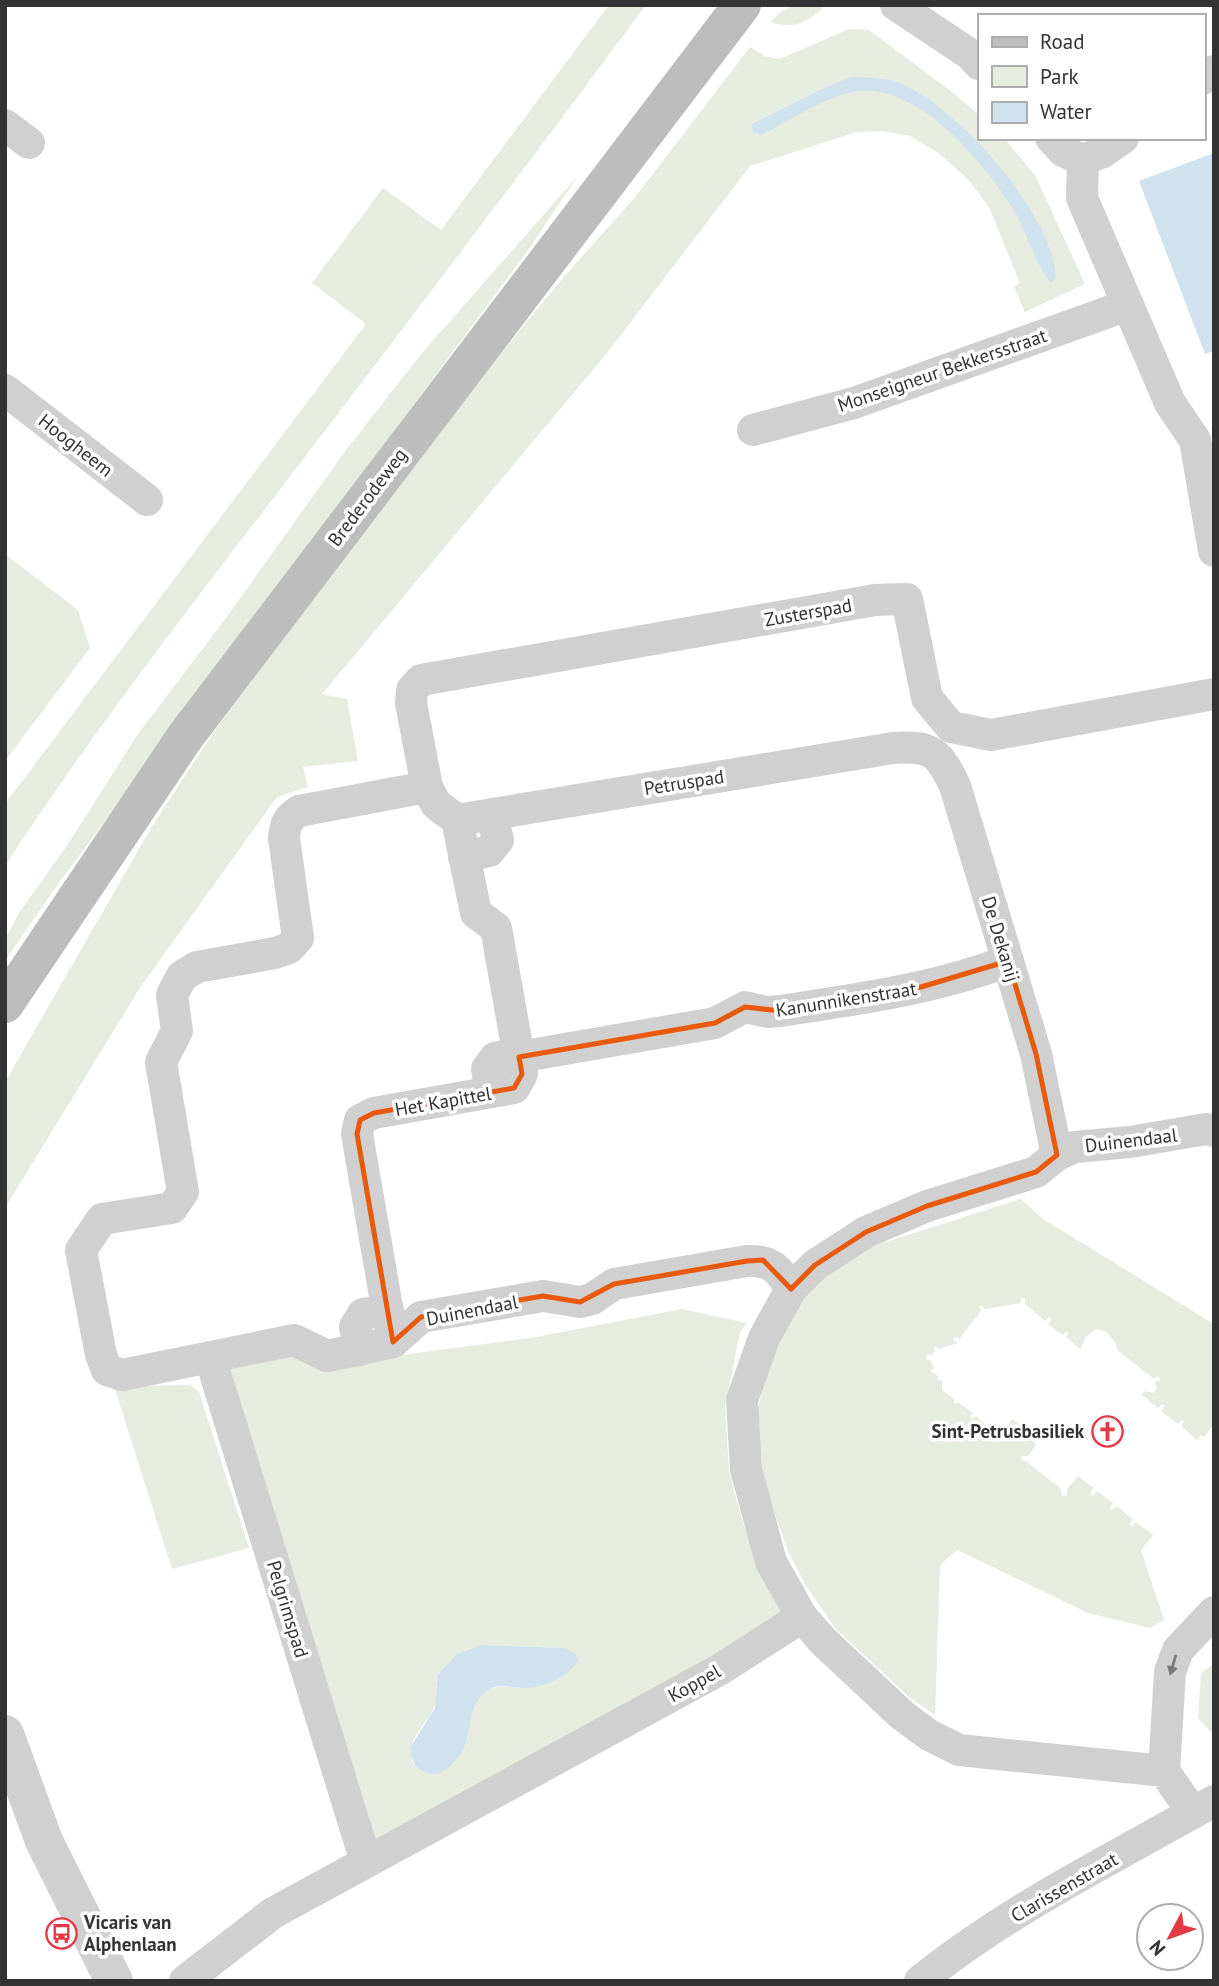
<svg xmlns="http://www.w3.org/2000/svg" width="1219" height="1986" viewBox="0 0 1219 1986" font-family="'PT Sans',sans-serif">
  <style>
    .green { fill: #e6ecdf; fill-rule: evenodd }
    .water { fill: #cfe2ee }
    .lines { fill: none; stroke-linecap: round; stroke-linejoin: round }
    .minor { stroke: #d0d0d0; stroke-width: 32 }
    .tertiary { stroke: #d0d0d0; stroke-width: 38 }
    .secondary { stroke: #bdbdbd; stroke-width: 38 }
    .oneway { fill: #7a7a7a }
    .marked { fill: none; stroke: #e8590c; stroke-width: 5; stroke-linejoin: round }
    .labels { text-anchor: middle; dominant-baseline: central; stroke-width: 7; stroke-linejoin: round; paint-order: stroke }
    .street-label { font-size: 19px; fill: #333; stroke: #fff }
    .poi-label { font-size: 19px; font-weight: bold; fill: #333; stroke: #fff; text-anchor: end }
  </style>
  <rect width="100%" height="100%" fill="#fff"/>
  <g class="green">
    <path d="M609 5H646C528 164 408 322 288 479 191 606 92 732 5 866V804L366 324 312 283 383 188 441 230Z"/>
    <path d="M794 5H825C809 22 795 30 771 22L779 13Z"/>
    <path d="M849 29 869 30 956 95 979 115V138H1004L1035 175 1085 284 1025 312 1014 287 1020 283 989 207 968 179 937 152 910 136 882 131 857 132 750 166 607 353 322 694 347 699 358 761 303 767 308 787 277 797 141 986 5 1208V1082L151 828 213 733 289 629 491 365 562 279 636 196 750 47 764 56 780 59Z"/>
    <path d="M577 177 529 249 53 891 5 961V939L19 913 68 844 138 734 226 618 346 450 422 353Z"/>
    <path d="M5 554 78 610 90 648 5 761Z"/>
    <path d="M1021 1199 1043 1219 1214 1324V1424L1204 1437 1201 1435 1197 1440 1181 1426 1184 1422 1182 1420 1178 1424 1161 1411 1165 1406 1162 1404 1158 1408 1142 1395 1145 1391 1153 1393 1157 1389 1155 1382 1160 1380 1159 1377 1153 1378 1117 1350 1116 1344 1107 1332 1096 1329 1086 1337 1080 1349 1066 1337 1068 1333 1066 1331 1063 1335 1048 1324 1051 1320 1049 1317 1045 1321 1025 1304V1299L1021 1298V1303L985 1309 982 1305 979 1307 981 1311 960 1338 954 1337 953 1340 958 1343 938 1349 936 1346 934 1347 935 1350 932 1355H927L926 1359 930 1360 934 1369 930 1370 931 1372 938 1376 937 1380H942V1390L954 1399V1403H959L973 1413 970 1417 972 1419 976 1416 990 1428 991 1433 999 1436 1012 1419 1020 1425 1018 1430 1021 1432 1024 1428 1037 1439 1034 1443 1036 1445 1028 1456H1021V1460L1026 1461 1061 1489 1062 1496 1067 1495V1489L1078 1476 1094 1488 1090 1493 1093 1496 1097 1491 1113 1503 1109 1508 1112 1511 1116 1506 1133 1519 1129 1524 1132 1527 1136 1522 1153 1535 1141 1550 1164 1620 1150 1628 1088 1613 957 1550 940 1565 935 1715 909 1697 836 1629 806 1586 788 1551 773 1509 762 1466 758 1409 771 1346 804 1297 830 1272 873 1246Z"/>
    <path d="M682 1309 747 1323 740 1332 725 1407 729 1472 742 1519 758 1564 787 1617 368 1845 221 1369 294 1353 342 1363 536 1337ZM481 1645 565 1648 519 1688C463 1677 477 1725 458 1758L419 1769 412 1761C411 1756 410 1749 412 1744 420 1723 441 1712 436 1686Z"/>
    <path d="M190 1385 199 1392 249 1548 172 1569 114 1386Z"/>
    <path d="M1214 1663V1735L1198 1718 1201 1674Z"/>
  </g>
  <g class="water">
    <path d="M851 77C869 78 887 77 904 85 960 110 1053 214 1056 278L1051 283C1033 261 1027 231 1012 207 981 160 921 86 859 91 832 93 787 122 761 135L753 132 752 124 818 91Z"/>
    <path d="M1214 153V351L1205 354 1139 181Z"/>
    <path d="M481 1645 565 1648 575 1654 578 1661C569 1677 540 1689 522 1688 511 1688 501 1683 490 1689 465 1703 474 1734 460 1755 455 1761 447 1770 440 1773 423 1779 407 1761 411 1746L435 1708 438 1675 456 1655Z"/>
  </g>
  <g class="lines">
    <g class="minor">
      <path d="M896 5 971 55 979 64"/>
      <path d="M1203 79 1214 71"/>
      <path d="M5 125 29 143"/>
      <path d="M1051 138 1063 151 1083 160 1103 152 1123 138"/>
      <path d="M1083 160 1082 198 1170 403 1195 440 1214 551"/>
      <path d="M5 390 147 500"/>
      <path d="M753 430 854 403 1128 305"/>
      <path d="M427 787 299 811C288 818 285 824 284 838L298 938 289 948 275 953 197 967 182 976 172 995 177 1031 161 1062 183 1192 172 1208 102 1219 81 1250 101 1355 107 1370 122 1375 294 1340 327 1356 352 1351 393 1342 421 1317 543 1296 580 1302 592 1299 614 1284 747 1261C771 1260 779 1269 791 1289"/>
      <path d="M457 820 893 748C931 745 939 752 955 786L1036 1054 1057 1155"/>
      <path d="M464 857 489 851 498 840 492 814"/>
      <path d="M519 1057 715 1023 745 1007 767 1012 781 1011C858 999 935 989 1008 961"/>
      <path d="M491 1092 487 1069 495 1058 518 1053"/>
      <path d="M393 1342 357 1134 360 1120 374 1113 514 1088 522 1074 496 928 476 913 457 820 436 804 427 787 411 703 412 690 421 680 875 600 907 599 927 698 951 727 991 735 1214 694"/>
      <path d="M360 1350 355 1327 363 1314 388 1310"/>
      <path d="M210 1357 366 1862"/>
      <path d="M1164 1771 1170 1672 1178 1650 1214 1612"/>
      <path d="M1193 1813 1164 1771 959 1750 929 1735 902 1715 823 1641 802 1617 771 1562 746 1469 742 1400 764 1338 791 1289 815 1265 866 1232 927 1206 1036 1172 1057 1155 1075 1147 1130 1142 1206 1129 1214 1131"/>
      <path d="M185 1981 273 1913 719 1670 802 1617"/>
      <path d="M920 1981C1009 1909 1114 1858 1214 1801"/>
    </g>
    <path class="tertiary" d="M5 1734 44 1841 114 1981"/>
    <path class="secondary" d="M5 1004 185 737 742 5"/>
  </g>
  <defs><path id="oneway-solid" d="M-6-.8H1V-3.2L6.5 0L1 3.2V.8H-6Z" transform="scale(1.75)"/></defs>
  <use class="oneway" href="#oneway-solid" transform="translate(1173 1665) rotate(106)"/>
  <path class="marked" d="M1008 961 1036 1054 1057 1155 1036 1172 927 1206 866 1232 815 1265 791 1289 763 1260 747 1261 614 1284 580 1302 543 1296 421 1317 393 1342 357 1134 360 1120 374 1113 514 1088 522 1074 519 1057 715 1023 745 1007 781 1011 921 987Z"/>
  <defs>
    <symbol id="church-ring" viewBox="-11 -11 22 22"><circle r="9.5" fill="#fff" stroke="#e63946" stroke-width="1.5"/><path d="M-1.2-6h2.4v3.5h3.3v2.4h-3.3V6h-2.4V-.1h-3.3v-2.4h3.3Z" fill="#e63946"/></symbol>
    <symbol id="bus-ring" viewBox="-11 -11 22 22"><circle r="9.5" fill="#fff" stroke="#e63946" stroke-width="1.5"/><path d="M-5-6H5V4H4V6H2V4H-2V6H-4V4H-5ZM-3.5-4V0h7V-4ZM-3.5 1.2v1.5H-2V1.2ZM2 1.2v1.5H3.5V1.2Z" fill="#e63946"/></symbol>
  </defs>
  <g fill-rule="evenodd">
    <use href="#church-ring" x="1090" y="1414" width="35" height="35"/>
    <use href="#bus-ring" x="44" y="1916" width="35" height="35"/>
  </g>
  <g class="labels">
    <g class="street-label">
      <text transform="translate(942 370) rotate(-19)">Monseigneur Bekkersstraat</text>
      <text transform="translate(76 445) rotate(38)">Hoogheem</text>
      <text transform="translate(367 497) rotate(-53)">Brederodeweg</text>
      <text transform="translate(808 612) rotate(-10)">Zusterspad</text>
      <text transform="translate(684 782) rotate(-9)">Petruspad</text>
      <text transform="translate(1001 939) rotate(73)">De Dekanij</text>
      <text transform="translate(846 999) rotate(-9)">Kanunnikenstraat</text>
      <text transform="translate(443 1101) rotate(-10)">Het Kapittel</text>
      <text transform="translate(1131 1140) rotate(-7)">Duinendaal</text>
      <text transform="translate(472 1310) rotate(-11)">Duinendaal</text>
      <text transform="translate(288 1609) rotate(73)">Pelgrimspad</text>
      <text transform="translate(694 1683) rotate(-29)">Koppel</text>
      <text transform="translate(1064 1887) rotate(-30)">Clarissenstraat</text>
    </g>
    <g class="poi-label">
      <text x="1084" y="1431">Sint-Petrusbasiliek</text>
      <text x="84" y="1922" text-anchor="start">Vicaris van<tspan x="84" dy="22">Alphenlaan</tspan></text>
    </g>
  </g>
  <rect width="1219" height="1986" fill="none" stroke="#333333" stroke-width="14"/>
  <rect x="978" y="14" width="228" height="126" fill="#ffffff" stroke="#adadad" stroke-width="2"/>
  <rect x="992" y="37" width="35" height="10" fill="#bdbdbd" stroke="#adadad" stroke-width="2"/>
  <text x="1040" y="49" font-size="21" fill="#333333">Road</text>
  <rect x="992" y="66" width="35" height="21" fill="#e6ecdf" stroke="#adadad" stroke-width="2"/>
  <text x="1040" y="84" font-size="21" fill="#333333">Park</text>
  <rect x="992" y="102" width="35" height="21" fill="#cfe2ee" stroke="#adadad" stroke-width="2"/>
  <text x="1040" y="119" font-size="21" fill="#333333">Water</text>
  <g transform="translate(1170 1937) rotate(229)"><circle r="33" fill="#ffffff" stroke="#adadad" stroke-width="2"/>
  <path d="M0-5L12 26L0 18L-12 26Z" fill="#e63946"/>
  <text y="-10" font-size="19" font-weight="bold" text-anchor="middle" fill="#333333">N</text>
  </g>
</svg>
